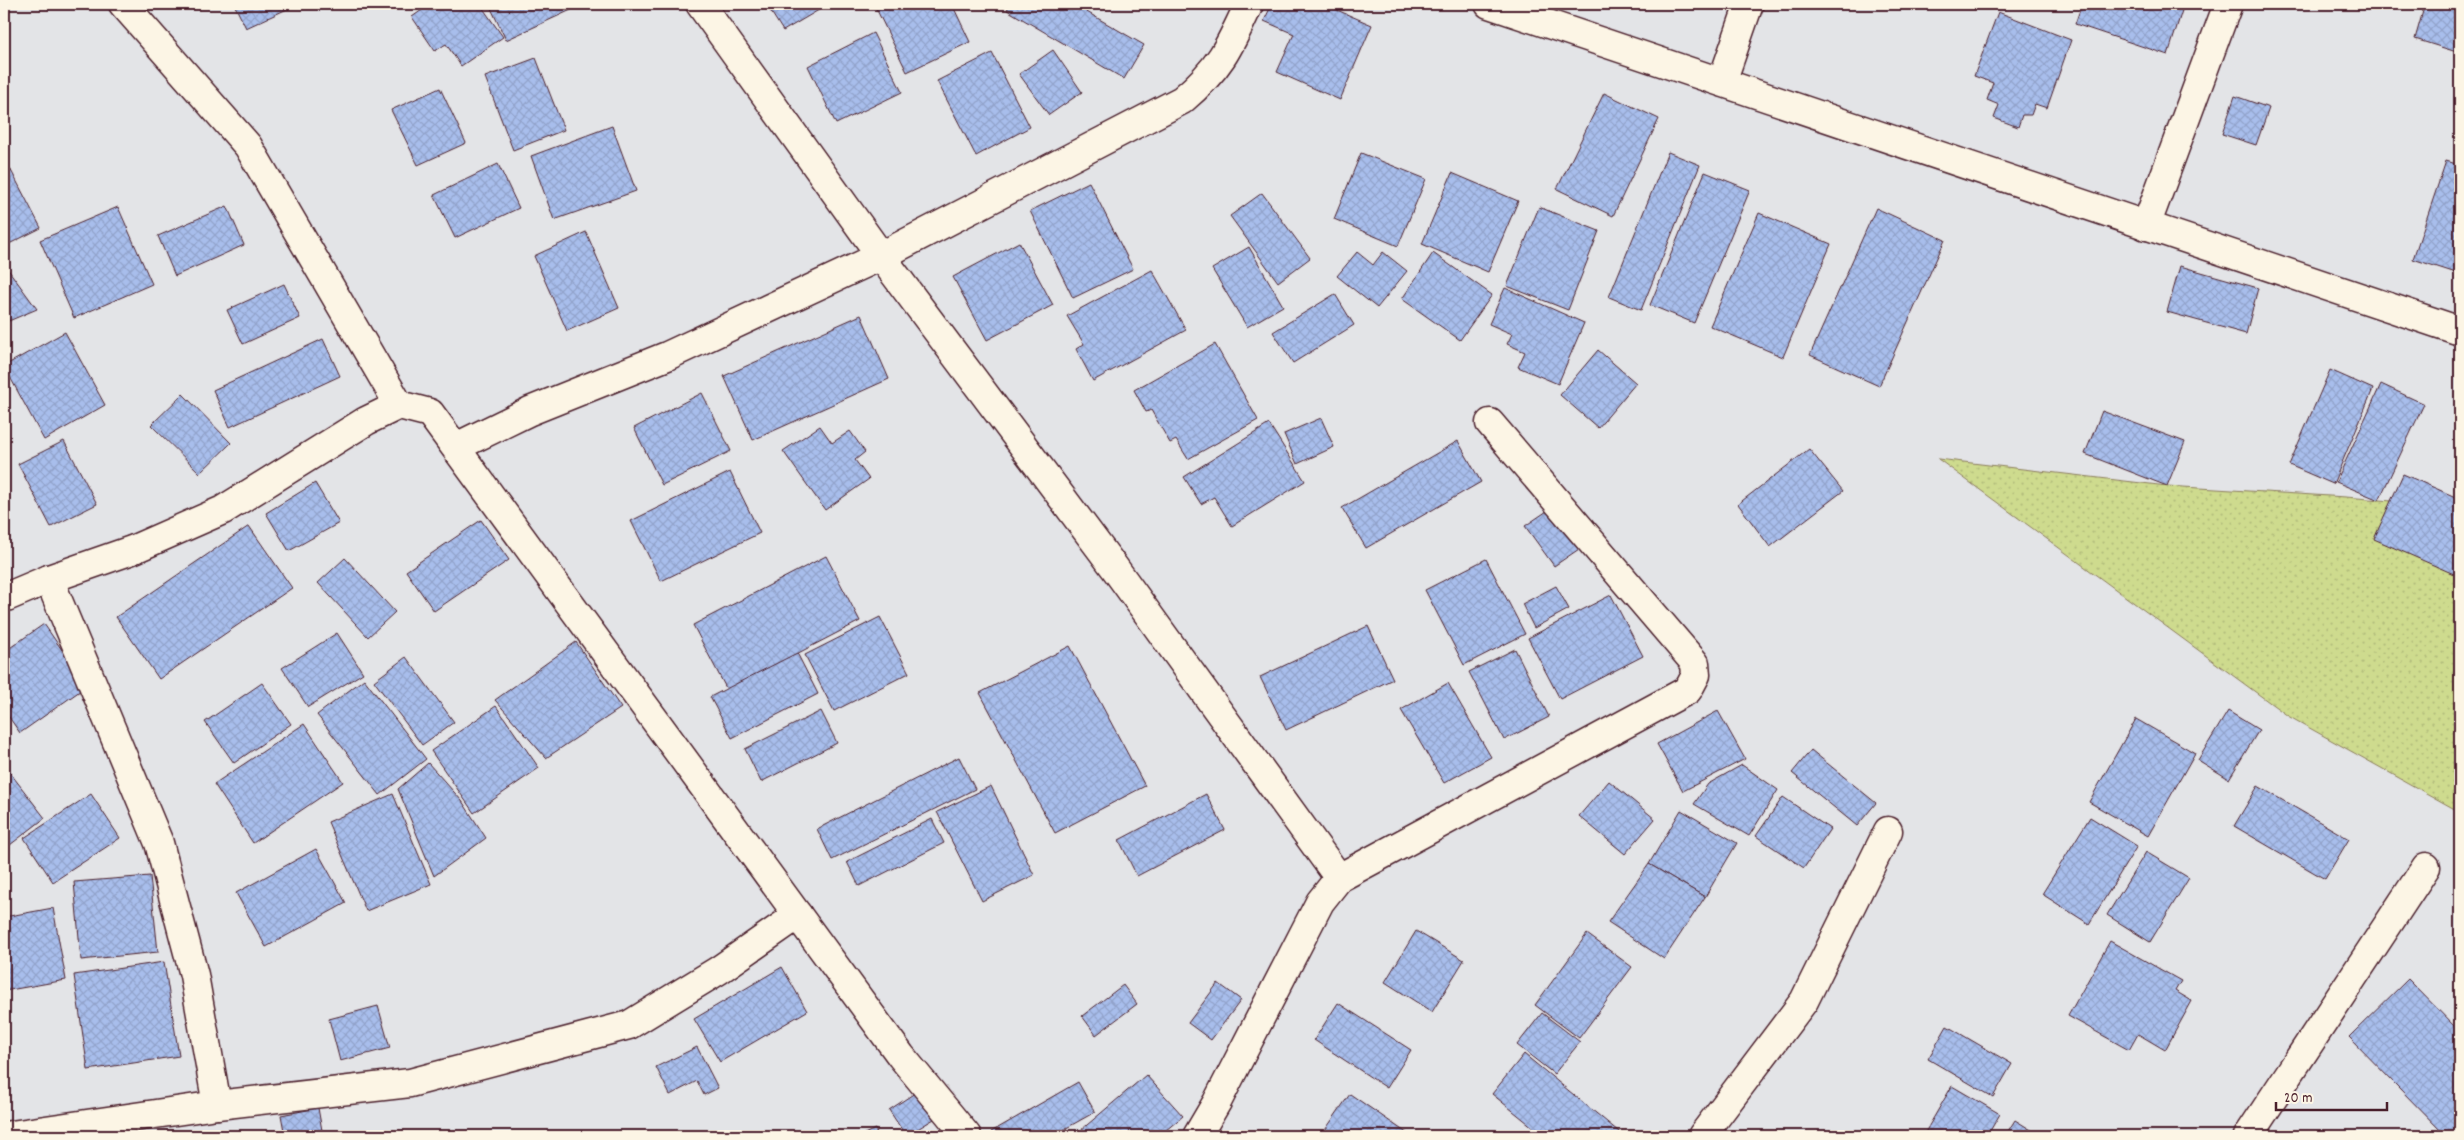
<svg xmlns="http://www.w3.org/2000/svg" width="2464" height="1140" viewBox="0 0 2464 1140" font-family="Dekko,sans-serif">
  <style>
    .grass { fill: url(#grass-dots); stroke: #8c7d5c }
    .building { fill: url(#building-cross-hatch); stroke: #4a1f2b }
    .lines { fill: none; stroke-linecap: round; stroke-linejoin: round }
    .street-casing { stroke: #4a1f2b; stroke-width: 31 }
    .street { stroke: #fcf5e5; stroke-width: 28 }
  </style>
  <defs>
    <pattern id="grass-dots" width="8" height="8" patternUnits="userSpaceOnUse" patternTransform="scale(1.25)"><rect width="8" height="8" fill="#cedb8e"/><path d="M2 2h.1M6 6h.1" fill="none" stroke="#b2bc7b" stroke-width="1.8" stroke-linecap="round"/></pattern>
    <pattern id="building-cross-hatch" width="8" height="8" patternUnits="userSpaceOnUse" patternTransform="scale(1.25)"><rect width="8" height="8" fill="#a8beec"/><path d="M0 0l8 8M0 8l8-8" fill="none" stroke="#92a3cb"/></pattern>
  </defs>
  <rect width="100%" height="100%" fill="#e3e4e7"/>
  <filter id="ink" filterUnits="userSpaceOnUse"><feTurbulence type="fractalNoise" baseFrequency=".02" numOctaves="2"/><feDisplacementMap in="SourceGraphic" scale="10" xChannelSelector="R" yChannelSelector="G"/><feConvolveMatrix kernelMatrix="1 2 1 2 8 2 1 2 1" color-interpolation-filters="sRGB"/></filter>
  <g filter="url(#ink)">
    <path class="grass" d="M1938 459 2167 486 2346 497 2460 507V812L2288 716Z"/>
    <g class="building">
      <path d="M234 4H298L246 28Z"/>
      <path d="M417 4H480L503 37 461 66 446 44 435 51 412 17 422 10Z"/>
      <path d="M489 4H584L506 40Z"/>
      <path d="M766 4H829L783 31Z"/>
      <path d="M874 4H952L970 42 907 72Z"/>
      <path d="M1010 4H1073L1144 45 1124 79 1007 10Z"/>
      <path d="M1272 4H1323L1372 25 1340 100 1277 72 1294 34 1264 21Z"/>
      <path d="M2082 4H2184L2168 55 2075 24Z"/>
      <path d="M2425 4H2460V53L2415 39Z"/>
      <path d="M1998 12 2071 40 2047 108 2035 104 2031 115H2022L2018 127 1994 118 1999 105 1987 100 1993 83 1974 76Z"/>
      <path d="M873 33 902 92 836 124 808 66Z"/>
      <path d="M1053 50 1082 92 1049 115 1019 74Z"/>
      <path d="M992 53 1030 127 976 156 937 81Z"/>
      <path d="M536 58 564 130 513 150 485 77Z"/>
      <path d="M440 88 466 143 418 165 391 110Z"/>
      <path d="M1604 93 1659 119 1613 216 1557 189Z"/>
      <path d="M2235 96 2269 108 2256 145 2222 134Z"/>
      <path d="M612 126 636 191 554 220 531 156Z"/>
      <path d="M1668 152 1700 165 1641 310 1609 297Z"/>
      <path d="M1361 153 1426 179 1398 246 1334 219Z"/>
      <path d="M4 157 41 228 9 244 4 235Z"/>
      <path d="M2446 161 2460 165V259L2456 273 2413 259Z"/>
      <path d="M498 164 519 208 455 238 434 195Z"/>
      <path d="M1705 172 1750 190 1694 323 1650 305Z"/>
      <path d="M1452 173 1518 201 1488 272 1422 244Z"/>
      <path d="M1089 182 1133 269 1073 298 1030 211Z"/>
      <path d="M1262 193 1310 258 1278 282 1230 216Z"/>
      <path d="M227 206 244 245 175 276 158 236Z"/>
      <path d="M118 207 152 284 74 318 40 240Z"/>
      <path d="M1539 207 1599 231 1568 310 1507 286Z"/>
      <path d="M1876 208 1945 240 1879 386 1810 355Z"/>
      <path d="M1759 213 1831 244 1783 357 1710 326Z"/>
      <path d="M586 232 619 308 567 331 534 256Z"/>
      <path d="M1019 242 1053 305 987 340 953 277Z"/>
      <path d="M1249 247 1283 306 1247 327 1212 269Z"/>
      <path d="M1357 252 1373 265 1383 252 1407 271 1377 308 1337 276Z"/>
      <path d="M1433 253 1492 295 1460 340 1402 299Z"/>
      <path d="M4 264 37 309 4 323Z"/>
      <path d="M2180 266 2258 288 2246 334 2167 312Z"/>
      <path d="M1152 270 1186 330 1093 381 1076 349 1084 344 1067 316Z"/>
      <path d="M284 284 300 318 243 344 227 310Z"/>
      <path d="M1505 288 1584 323 1558 384 1518 367 1525 352 1507 344 1512 334 1489 324Z"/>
      <path d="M1335 294 1354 325 1293 363 1273 332Z"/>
      <path d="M861 315 889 379 753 440 724 376Z"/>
      <path d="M65 332 105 405 44 440 4 366Z"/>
      <path d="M323 339 340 376 230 427 213 390Z"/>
      <path d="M1215 344 1258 420 1188 459 1176 440 1170 443 1151 410 1146 412 1134 390Z"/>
      <path d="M1598 350 1636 383 1598 428 1560 395Z"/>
      <path d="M2330 370 2373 389 2333 484 2289 465Z"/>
      <path d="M2381 384 2424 404 2379 500 2336 482Z"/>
      <path d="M702 393 731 451 662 485 634 428Z"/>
      <path d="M183 394 231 443 200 473 151 425Z"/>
      <path d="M2102 411 2185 442 2167 486 2085 454Z"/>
      <path d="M1321 418 1334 447 1297 464 1284 434Z"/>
      <path d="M1269 424 1305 481 1232 526 1214 497 1201 504 1184 477Z"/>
      <path d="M820 426 832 443 850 431 865 452 855 460 869 479 825 510 783 451Z"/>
      <path d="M64 441 97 504 51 527 18 464Z"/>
      <path d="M1458 441 1481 482 1366 548 1342 508Z"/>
      <path d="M1809 449 1843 491 1770 547 1738 504Z"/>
      <path d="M730 472 760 533 661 581 631 521Z"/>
      <path d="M2403 474 2460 499V566L2456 575 2374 539Z"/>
      <path d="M315 483 339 523 289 551 266 513Z"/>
      <path d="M1553 507 1582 547 1554 566 1525 526Z"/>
      <path d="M481 520 509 560 434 611 406 571Z"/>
      <path d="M249 526 292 588 159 679 116 617Z"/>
      <path d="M826 556 860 621 727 690 693 625Z"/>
      <path d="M345 558 395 612 368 637 318 583Z"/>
      <path d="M1486 559 1525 634 1464 665 1425 590Z"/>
      <path d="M1556 586 1569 609 1534 628 1522 604Z"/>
      <path d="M1611 595 1643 656 1560 699 1528 638Z"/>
      <path d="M880 617 909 673 834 711 805 655Z"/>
      <path d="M44 624 87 686 20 733 4 710V652Z"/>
      <path d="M1368 626 1393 679 1286 730 1260 677Z"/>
      <path d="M337 633 363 673 308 707 282 668Z"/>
      <path d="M576 642 621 708 546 758 495 700Z"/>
      <path d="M1070 646 1145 786 1055 833 980 693Z"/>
      <path d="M1515 649 1549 717 1504 740 1469 672Z"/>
      <path d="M797 653 818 694 732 738 710 697Z"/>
      <path d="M406 657 454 722 422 745 374 681Z"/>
      <path d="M364 679 426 759 380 795 317 715Z"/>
      <path d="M262 683 291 724 234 763 205 722Z"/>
      <path d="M1448 683 1491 757 1444 783 1401 710Z"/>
      <path d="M496 706 539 768 474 813 431 751Z"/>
      <path d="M821 711 837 743 761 782 745 749Z"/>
      <path d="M1718 711 1745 759 1683 791 1657 744Z"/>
      <path d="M2228 711 2259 730 2229 779 2198 760Z"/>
      <path d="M2136 719 2195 753 2148 836 2089 802Z"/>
      <path d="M304 724 343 782 253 843 214 784Z"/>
      <path d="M1811 750 1876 803 1857 826 1792 773Z"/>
      <path d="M959 757 975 789 832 860 817 829Z"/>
      <path d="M428 763 462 801 486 838 434 876 398 789Z"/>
      <path d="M4 765 45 818 10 845 4 837Z"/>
      <path d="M1742 765 1778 790 1749 836 1694 804 1708 784Z"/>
      <path d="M1609 781 1655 819 1625 854 1579 816Z"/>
      <path d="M991 786 1034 875 982 901 937 812Z"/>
      <path d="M2258 786 2349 839 2325 879 2234 826Z"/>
      <path d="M91 794 120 838 53 882 24 838Z"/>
      <path d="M393 794 431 884 366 911 328 822Z"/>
      <path d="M1206 794 1225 830 1137 876 1119 840Z"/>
      <path d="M1783 797 1830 829 1804 868 1756 836Z"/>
      <path d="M1681 810 1737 843 1705 897 1649 864Z"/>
      <path d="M2090 817 2137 846 2089 924 2042 894Z"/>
      <path d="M932 819 944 843 859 886 847 862Z"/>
      <path d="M316 849 346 903 266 947 236 893Z"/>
      <path d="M2146 852 2189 878 2150 942 2107 915Z"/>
      <path d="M1649 864 1705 897 1664 959 1608 922Z"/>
      <path d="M150 876 158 952 81 960 74 882Z"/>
      <path d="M53 908 66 980 4 991V917Z"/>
      <path d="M1416 931 1464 960 1432 1012 1385 982Z"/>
      <path d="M1587 934 1632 967 1579 1038 1535 1005Z"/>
      <path d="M2110 941 2181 981 2175 991 2192 1001 2165 1050 2138 1034 2129 1050 2068 1016Z"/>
      <path d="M164 962 179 1056 88 1070 74 975Z"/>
      <path d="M782 967 807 1011 720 1062 694 1019Z"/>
      <path d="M2408 979 2460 1032V1136H2446L2349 1037Z"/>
      <path d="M1218 983 1241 1000 1211 1040 1188 1023Z"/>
      <path d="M1123 985 1137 1004 1096 1035 1082 1016Z"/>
      <path d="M1338 1003 1411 1050 1387 1088 1314 1040Z"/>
      <path d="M378 1006 390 1048 340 1061 329 1019Z"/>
      <path d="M1542 1013 1580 1042 1554 1074 1517 1045Z"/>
      <path d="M1947 1026 2012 1064 1993 1097 1928 1059Z"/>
      <path d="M697 1047 718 1088 704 1095 697 1081 670 1095 656 1067Z"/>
      <path d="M1524 1054 1624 1136H1544L1492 1094Z"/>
      <path d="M1146 1075 1183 1116 1159 1136H1074Z"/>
      <path d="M1078 1082 1095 1112 1052 1136H1015L1013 1133 1008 1136H993L991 1132Z"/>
      <path d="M1952 1086 2000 1114 1987 1136H1923Z"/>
      <path d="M921 1089 939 1116 906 1136 889 1110Z"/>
      <path d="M1350 1094 1411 1136H1321Z"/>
      <path d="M318 1108 323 1136H285L281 1115Z"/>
      <path d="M2015 1120 2041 1136H2005Z"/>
      <path d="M875 1129 878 1136H860Z"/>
    </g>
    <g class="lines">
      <defs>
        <g id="street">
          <path d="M123 4 248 146 399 405"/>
          <path d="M700 4 881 256 1114 567 1339 878"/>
          <path d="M1489 4 2460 331"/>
          <path d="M1722 82 1749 4"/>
          <path d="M2146 226 2228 4"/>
          <path d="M456 447 530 411 667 356 881 256 1182 100C1220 68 1229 48 1249 4"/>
          <path d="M49 579 159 843 194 975 217 1105"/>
          <path d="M4 598 49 579 132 550 223 510 366 421 399 405 430 413 901 1056 967 1136"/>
          <path d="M4 1136 217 1105 410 1083 629 1025 719 970 798 915"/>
          <path d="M1197 1136 1217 1102 1320 902 1339 878 1688 690 1696 675 1695 663 1490 423"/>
          <path d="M1702 1136 1804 1001 1888 831"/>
          <path d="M2248 1136 2426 867"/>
        </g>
      </defs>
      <use href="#street" class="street-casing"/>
      <use href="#street" class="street"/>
    </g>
  </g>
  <rect width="2464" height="1140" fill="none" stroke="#fcf5e5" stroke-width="20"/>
  <rect x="10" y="10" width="2444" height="1120" fill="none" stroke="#4a1f2b" stroke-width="2" filter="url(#ink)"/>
  <path d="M2276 1102v8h111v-8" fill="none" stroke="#4a1f2b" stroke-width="2.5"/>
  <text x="2284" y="1102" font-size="15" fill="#4a1f2b" stroke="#fcf5e5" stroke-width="4" paint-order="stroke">20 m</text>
</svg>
